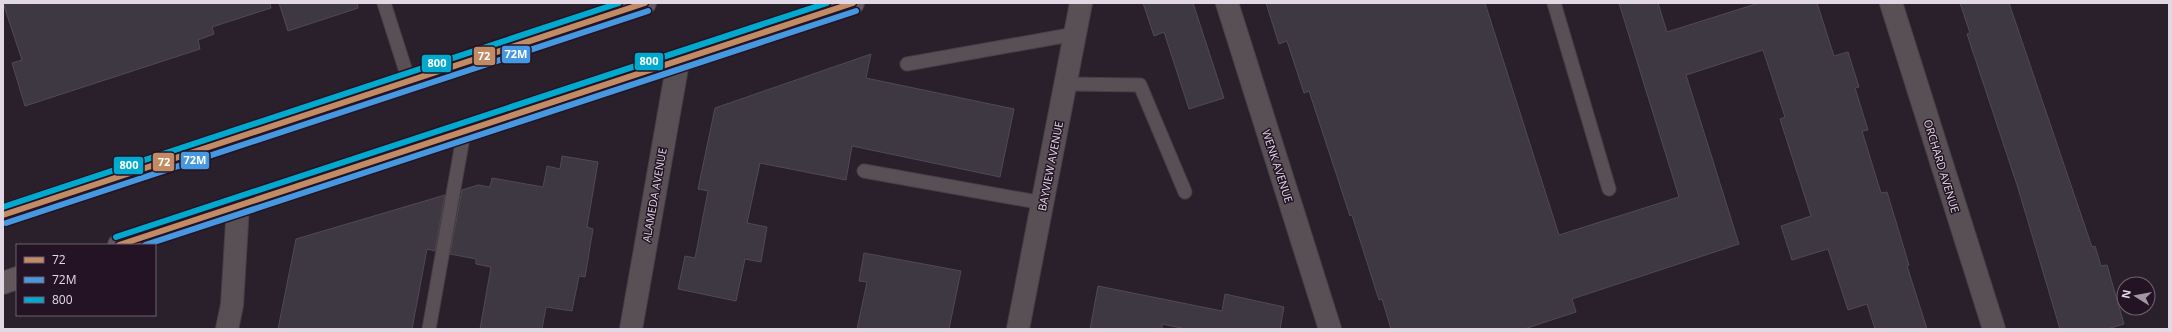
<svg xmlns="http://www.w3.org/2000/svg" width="2172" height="332" viewBox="0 0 2172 332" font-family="'Open Sans',sans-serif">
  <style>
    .building { fill: #3d3841; stroke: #4f4a54 }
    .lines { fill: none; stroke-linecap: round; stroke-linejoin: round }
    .lane-casing { stroke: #473e48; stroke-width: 15 }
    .street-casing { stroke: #473e48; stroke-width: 24 }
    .primary-casing { stroke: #473e48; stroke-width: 24 }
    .lane { stroke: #585054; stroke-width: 13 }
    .street { stroke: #585054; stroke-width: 22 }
    .primary { stroke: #62575d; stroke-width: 22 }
    .bus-1-casing { stroke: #231325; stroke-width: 9 }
    .bus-2-casing { stroke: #231325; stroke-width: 9 }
    .bus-3-casing { stroke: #231325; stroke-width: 9 }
    .bus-1 { stroke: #c18c65; stroke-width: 6 }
    .bus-2 { stroke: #4699e1; stroke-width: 6 }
    .bus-3 { stroke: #00a9ce; stroke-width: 6 }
    .labels { text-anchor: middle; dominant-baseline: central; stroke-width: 3; stroke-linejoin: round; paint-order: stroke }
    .street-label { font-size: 11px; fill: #e2d7e4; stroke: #231325 }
    .line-badge { stroke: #231325; stroke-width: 1.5 }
    .badge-label { font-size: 11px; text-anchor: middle; font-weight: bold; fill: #fff }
  </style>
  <rect width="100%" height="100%" fill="#2a202b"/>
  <g class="building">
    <path d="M3 3H270L271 8 212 27 214 34 198 40 200 49 25 106 12 63 22 60Z"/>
    <path d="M279 3H357L358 8 288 31Z"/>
    <path d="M1143 3H1193L1224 98 1189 109 1164 32 1154 36Z"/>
    <path d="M1266 3H1485L1559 235 1679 197 1619 3H1658L1667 32 1759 3H1817L1834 56 1848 52 1859 87 1855 88 1868 130 1862 131 1881 193 1887 192 1909 265 1907 266 1927 329H1875L1867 304 1848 310 1828 249 1792 260 1781 226 1811 216 1780 119 1785 117 1763 50 1686 75 1739 244 1572 299 1576 312 1524 329H1391L1382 299 1379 300 1352 215 1350 216 1309 91 1304 93 1287 41 1279 44Z"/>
    <path d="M1960 3H2009L2092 247 2095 246 2101 266 2107 265 2124 324 2107 329H2060L2018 188 1967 34 1970 33Z"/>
    <path d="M871 54 866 78 1014 109 1000 177 852 146 846 180 760 163 747 223 767 227 761 262 745 259 736 301 678 289 685 256 695 258 708 191 698 189 715 108Z"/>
    <path d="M562 156 598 162 587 227 593 229 585 277 579 276 572 311 546 307 542 329H480L491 267 476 264V259L450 254 462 190 478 185 490 187 492 178 543 187 547 166 560 169Z"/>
    <path d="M445 195 435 251 427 249 412 329H278L296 239Z"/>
    <path d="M864 253 961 271 949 329H857L867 282 859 281Z"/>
    <path d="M1098 286 1222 311 1225 294 1284 307 1280 329H1186L1162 324V329H1090Z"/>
  </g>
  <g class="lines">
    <defs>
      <g id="lane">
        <path d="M384 3 409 81"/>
        <path d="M1554 3 1609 189"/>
        <path d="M907 64 1075 34"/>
        <path d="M1066 84 1140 85 1185 192"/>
        <path d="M864 171 1043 203"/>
        <path d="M429 329 464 132"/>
      </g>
      <g id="street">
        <path d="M1227 3 1330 329"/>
        <path d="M1891 3 1994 329"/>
        <path d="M227 329 232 305 238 206"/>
        <path d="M631 329 678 62"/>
        <path d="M1018 329 1081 3"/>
      </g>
      <g id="primary">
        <path d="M3 215 645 3"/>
        <path d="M119 245 853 3"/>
        <path d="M3 283 17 278"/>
      </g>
    </defs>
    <use href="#lane" class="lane-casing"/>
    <use href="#street" class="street-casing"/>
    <use href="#primary" class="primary-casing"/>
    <use href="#lane" class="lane"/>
    <use href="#street" class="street"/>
    <use href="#primary" class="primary"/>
    <defs>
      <g id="bus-1">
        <path d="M3 215 645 3"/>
        <path d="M119 245 853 3"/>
      </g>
      <g id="bus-2">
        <path d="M6 223 648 11"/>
        <path d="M145 245 856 11"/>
      </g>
      <g id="bus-3">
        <path d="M3 207 619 3"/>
        <path d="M116 237 827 3"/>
      </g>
    </defs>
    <use href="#bus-1" class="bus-1-casing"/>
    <use href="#bus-2" class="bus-2-casing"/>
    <use href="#bus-3" class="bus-3-casing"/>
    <use href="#bus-1" class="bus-1"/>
    <use href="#bus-2" class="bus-2"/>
    <use href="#bus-3" class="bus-3"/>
  </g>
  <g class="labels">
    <g class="street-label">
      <text transform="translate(1050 166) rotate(-79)">BAYVIEW AVENUE</text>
      <text transform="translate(1278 166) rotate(72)">WENK AVENUE</text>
      <text transform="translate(1942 166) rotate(73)">ORCHARD AVENUE</text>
      <text transform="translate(654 195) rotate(-80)">ALAMEDA AVENUE</text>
    </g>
  </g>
  <g class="line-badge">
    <rect x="501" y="45" width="30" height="19" rx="4" fill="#4699e1"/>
    <rect x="473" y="46" width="23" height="20" rx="4" fill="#c18c65"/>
    <rect x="634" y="52" width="30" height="19" rx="4" fill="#00a9ce"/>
    <rect x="421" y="54" width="31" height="19" rx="4" fill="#00a9ce"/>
    <rect x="180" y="151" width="30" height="19" rx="4" fill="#4699e1"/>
    <rect x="152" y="152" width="23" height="20" rx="4" fill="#c18c65"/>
    <rect x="113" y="156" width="31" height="19" rx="4" fill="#00a9ce"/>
  </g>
  <g class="badge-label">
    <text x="516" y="58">72M</text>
    <text x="484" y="60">72</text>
    <text x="649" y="65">800</text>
    <text x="437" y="67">800</text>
    <text x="195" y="164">72M</text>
    <text x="164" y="166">72</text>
    <text x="129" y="169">800</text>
  </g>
  <rect width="2172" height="332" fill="none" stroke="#e2d7e4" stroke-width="8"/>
  <rect x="16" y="244" width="140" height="72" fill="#231325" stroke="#6f6171"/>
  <rect x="24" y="257" width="20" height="6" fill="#c18c65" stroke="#6f6171"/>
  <text x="52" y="264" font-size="12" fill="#e2d7e4">72</text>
  <rect x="24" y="277" width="20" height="6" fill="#4699e1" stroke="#6f6171"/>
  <text x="52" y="284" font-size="12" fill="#e2d7e4">72M</text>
  <rect x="24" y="297" width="20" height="6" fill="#00a9ce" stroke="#6f6171"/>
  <text x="52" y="304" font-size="12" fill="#e2d7e4">800</text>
  <g transform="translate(2136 296) rotate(281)"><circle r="19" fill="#231325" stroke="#6f6171"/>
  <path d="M0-3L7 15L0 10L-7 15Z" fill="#a297a3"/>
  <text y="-6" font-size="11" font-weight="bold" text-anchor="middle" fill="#e2d7e4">N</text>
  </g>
</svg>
